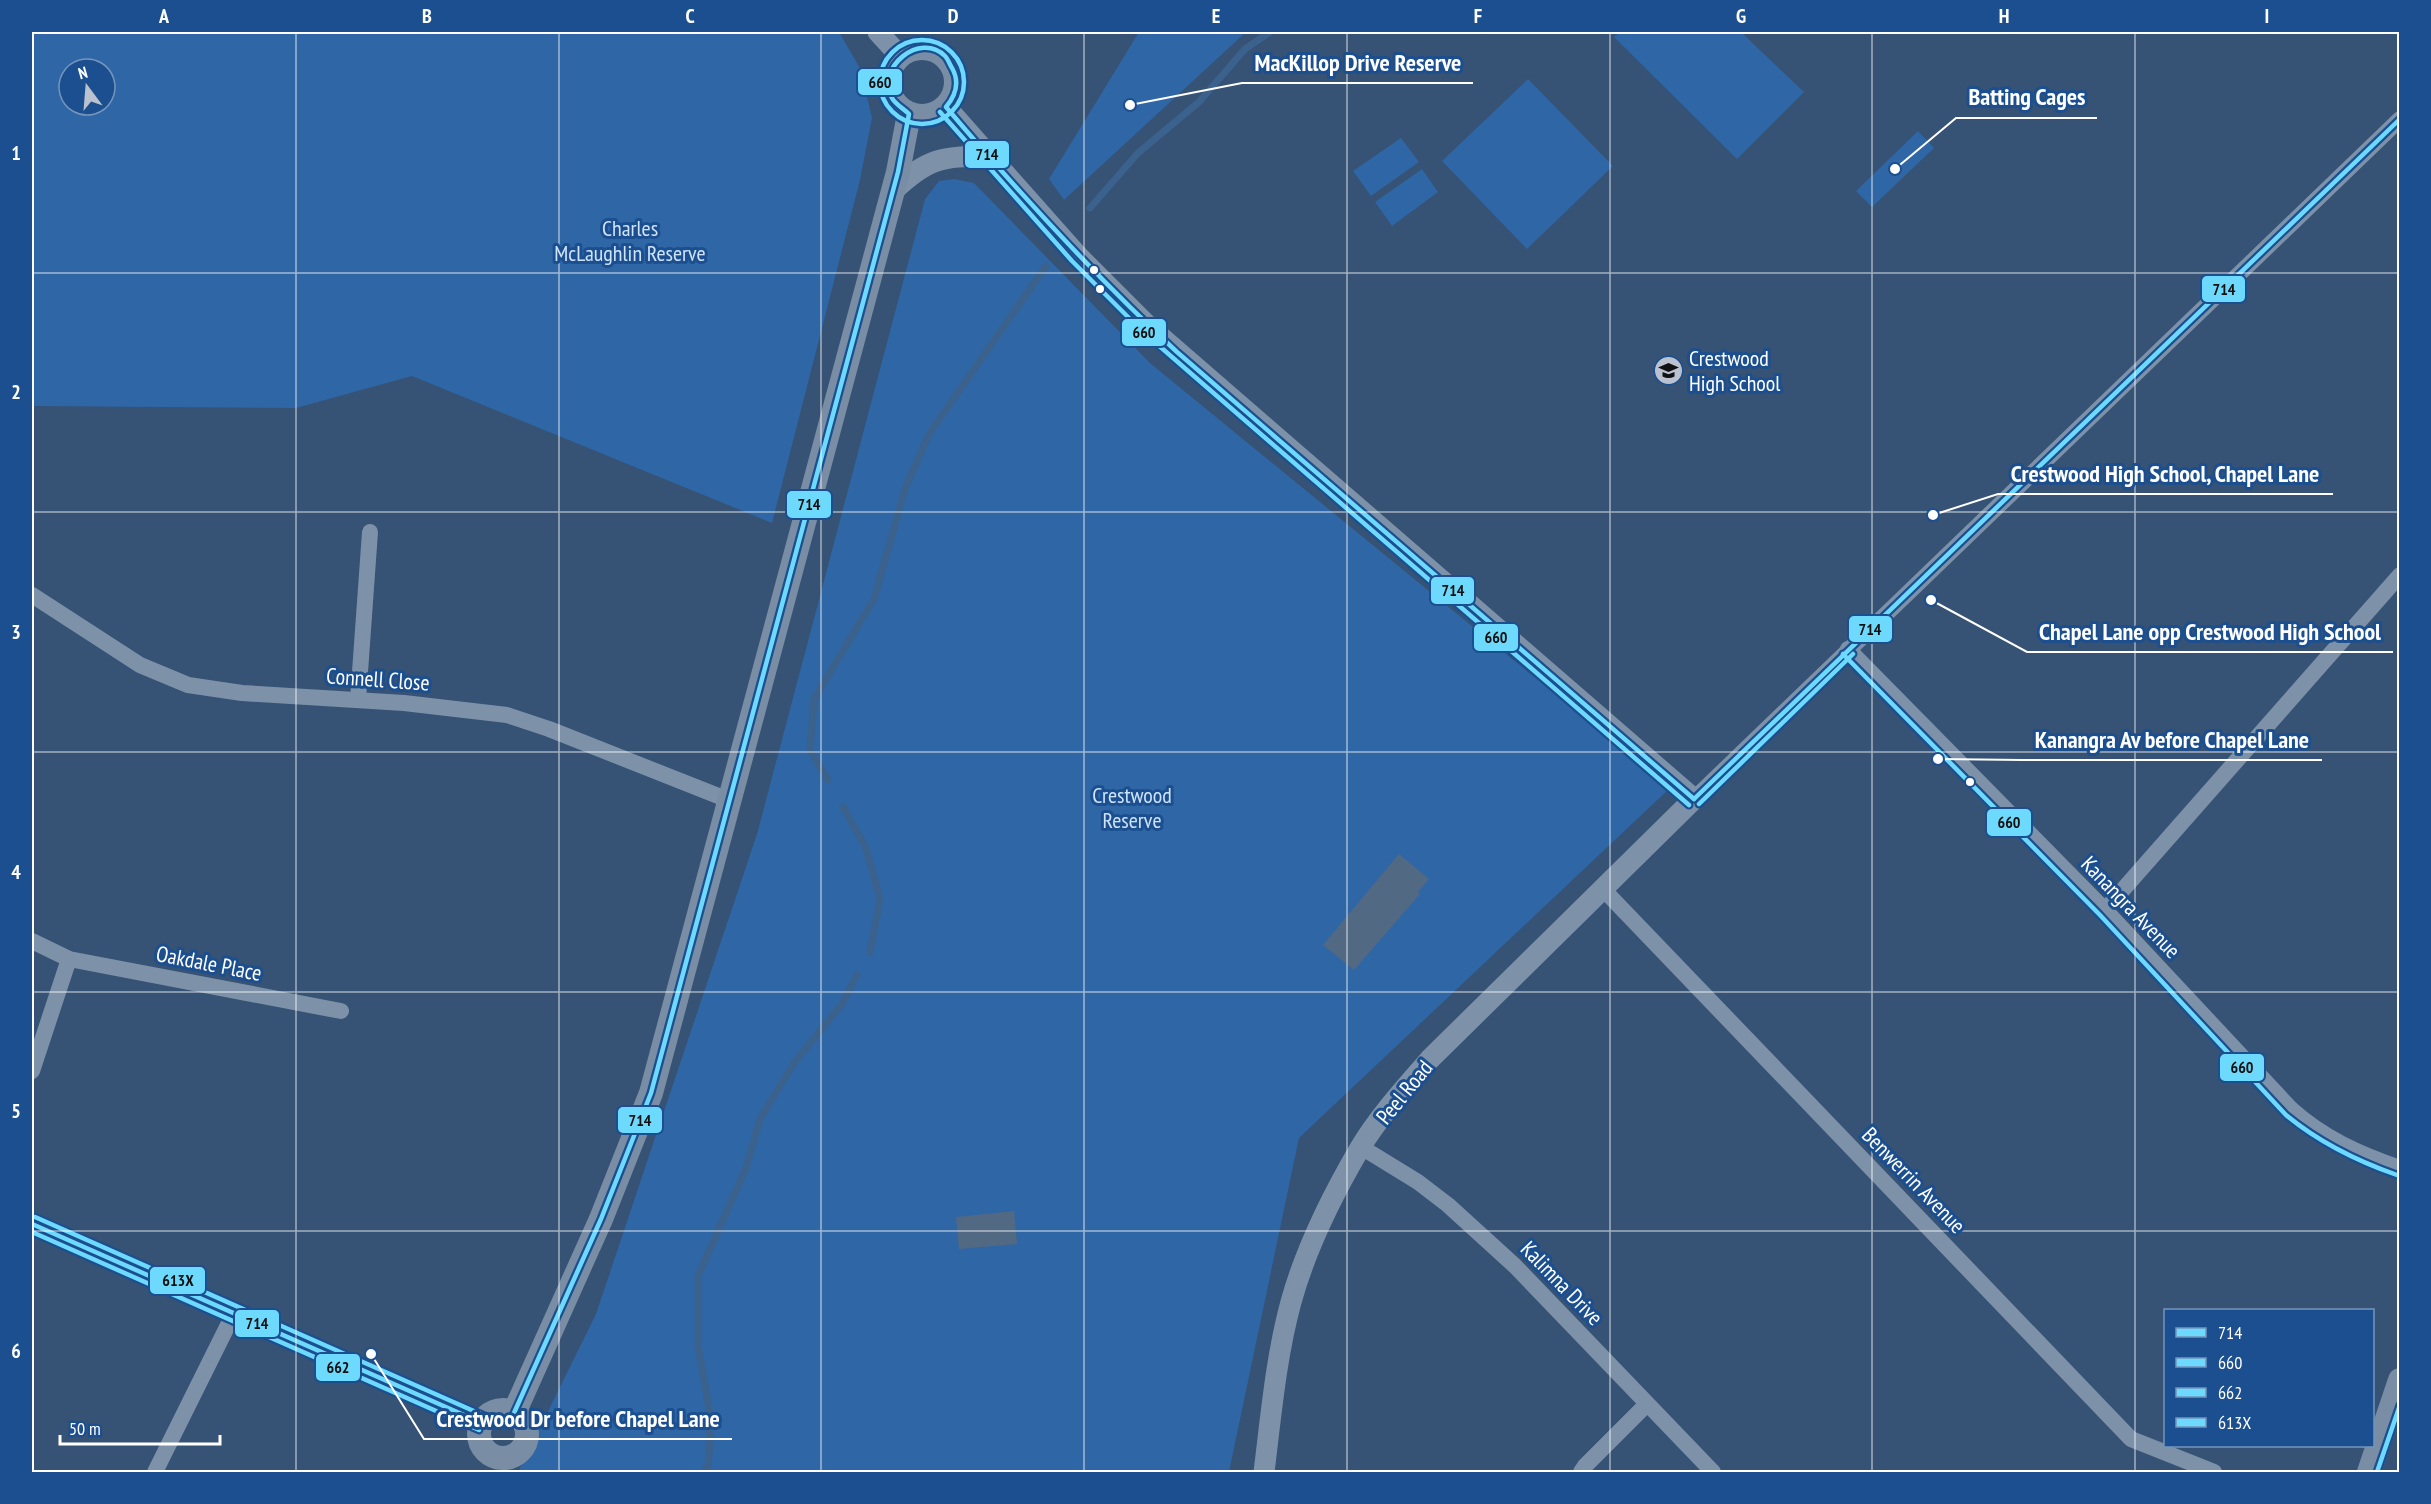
<svg xmlns="http://www.w3.org/2000/svg" width="2431" height="1504" viewBox="0 0 2431 1504" font-family="'PT Sans Narrow',sans-serif">
  <style>
    .green { fill: #2f66a5; fill-rule: evenodd }
    .lines { fill: none; stroke-linecap: round; stroke-linejoin: round }
    .stream { stroke: #3b618d; stroke-width: 7 }
    .building { fill: #526984 }
    .minor { stroke: #7d92a8; stroke-width: 16 }
    .tertiary { stroke: #7d92a8; stroke-width: 21 }
    .secondary { stroke: #798da4; stroke-width: 24 }
    .bus-1-casing { stroke: #1b4f8f; stroke-width: 9 }
    .bus-2-casing { stroke: #1b4f8f; stroke-width: 9 }
    .bus-3-casing { stroke: #1b4f8f; stroke-width: 9 }
    .bus-4-casing { stroke: #1b4f8f; stroke-width: 9 }
    .bus-1 { stroke: #6ddafd; stroke-width: 4.5 }
    .bus-2 { stroke: #6ddafd; stroke-width: 4.5 }
    .bus-3 { stroke: #6ddafd; stroke-width: 4.5 }
    .bus-4 { stroke: #6ddafd; stroke-width: 4.5 }
    .grid { fill: none; stroke: #fff; stroke-width: 1.5; stroke-opacity: 0.55 }
    .bus-dot { fill: #fff; stroke: #1b4f8f; stroke-width: 2 }
    .labels { text-anchor: middle; dominant-baseline: central; stroke-width: 6; stroke-linejoin: round; paint-order: stroke }
    .park-label { font-size: 22px; fill: #cfe3fa; stroke: #1b4f8f }
    .poi-label { font-size: 22px; fill: #fff; stroke: #1b4f8f; text-anchor: start }
    .street-label { font-size: 22px; fill: #fff; stroke: #1b4f8f }
    .leader { fill: none; stroke: #fff; stroke-width: 2 }
    .callout-dot { fill: #fff; stroke: #1b4f8f; stroke-width: 2 }
    .callout-label { font-size: 24px; text-anchor: middle; font-weight: bold; fill: #fff; stroke: #1b4f8f; stroke-width: 6; stroke-linejoin: round; paint-order: stroke }
    .line-badge { stroke: #1b4f8f; stroke-width: 2 }
    .pale-badge-label { font-size: 16px; text-anchor: middle; font-weight: bold; fill: #111 }
    .neatline { fill: none; stroke: #fff; stroke-width: 2 }
    .grid-label { font-size: 20px; text-anchor: middle; font-weight: bold; fill: #fff }
  </style>
  <rect width="100%" height="100%" fill="#365274"/>
  <g class="green">
    <path d="M32 32H839L861 70 872 118 860 180 772 523 412 376 296 408 32 406ZM69 69H105V105H69Z"/>
    <path d="M1139 32H1246L1064 200 1049 179Z"/>
    <path d="M1620 32H1741L1804 92 1737 159 1614 37Z"/>
    <path d="M1528 79 1613 166 1527 249 1442 161Z"/>
    <path d="M1918 131 1934 148 1872 207 1856 191Z"/>
    <path d="M1401 138 1419 162 1371 196 1353 171Z"/>
    <path d="M1422 169 1438 192 1392 226 1375 202Z"/>
    <path d="M954 179 974 183 1150 363 1670 788 1299 1138 1229 1472H518L596 1314 757 834 925 199 939 181Z"/>
  </g>
  <g class="lines">
    <g class="stream">
      <path d="M1090 208 1138 153 1199 102 1245 49 1270 32"/>
      <path d="M828 780 810 750 814 699 874 599 905 489 929 434 1046 266"/>
      <path d="M843 807 866 848 880 899 870 952"/>
      <path d="M703 1472 708 1466 710 1442 709 1408 698 1345V1276L746 1168 760 1119 794 1063 842 1004 857 975"/>
    </g>
  </g>
  <g class="building">
    <path d="M1399 854 1429 879 1418 892 1420 894 1354 970 1323 945Z"/>
    <path d="M1014 1211 1017 1244 959 1249 956 1217Z"/>
  </g>
  <g class="lines">
    <g class="minor">
      <path d="M32 595 140 665 188 685 242 693 404 703 507 715 549 729 731 801"/>
      <path d="M1848 649 2105 910 2291 1109C2323 1138 2359 1154 2400 1168"/>
      <path d="M358 700 370 532"/>
      <path d="M1694 799 2400 119"/>
      <path d="M1602 888 2131 1439 2214 1472"/>
      <path d="M2105 910 2400 575"/>
      <path d="M32 941 69 959 341 1011"/>
      <path d="M32 1071 69 959"/>
      <path d="M1361 1147 1418 1182 1448 1205 1515 1266 1713 1472"/>
      <path d="M155 1472 234 1313"/>
      <path d="M1581 1472 1585 1466 1647 1404"/>
    </g>
    <g class="tertiary">
      <path d="M878 32 900 56"/>
      <path d="M946 107 1078 256 1147 325 1694 799 1430 1059C1406 1087 1379 1116 1360 1148 1333 1194 1305 1251 1291 1302 1276 1357 1271 1416 1264 1472"/>
      <path d="M893 191C929 157 941 157 989 156"/>
      <path d="M32 1224 482 1423"/>
    </g>
    <g class="secondary">
      <circle cx="922" cy="82" r="34"/>
      <circle cx="503" cy="1434" r="24"/>
      <path d="M514 1413 601 1219 651 1093 898 172 909 114"/>
      <path d="M2369 1472 2400 1380"/>
    </g>
    <defs>
      <g id="bus-1">
        <path d="M1694 799 2400 119"/>
        <path d="M32 1224 482 1423"/>
        <path d="M514 1413 601 1219 651 1093 898 172 909 114C904 109 895 104 892 98 875 68 920 31 945 56 948 59 950 65 952 68 960 82 956 95 946 107 1019 193 1094 275 1177 352L1694 799"/>
      </g>
      <g id="bus-2">
        <circle cx="922" cy="82" r="42"/>
        <path d="M940 112 1072 261 1142 331 1689 805"/>
        <path d="M1843 654 2100 915 2286 1115C2320 1143 2357 1161 2397 1175"/>
        <path d="M1699 804 1853 654"/>
        <path d="M2377 1472 2400 1405"/>
      </g>
      <path id="bus-3" d="M32 1232 479 1430"/>
      <path id="bus-4" d="M35 1217 485 1416"/>
    </defs>
    <use href="#bus-1" class="bus-1-casing"/>
    <use href="#bus-2" class="bus-2-casing"/>
    <use href="#bus-3" class="bus-3-casing"/>
    <use href="#bus-4" class="bus-4-casing"/>
    <use href="#bus-1" class="bus-1"/>
    <use href="#bus-2" class="bus-2"/>
    <use href="#bus-3" class="bus-3"/>
    <use href="#bus-4" class="bus-4"/>
  </g>
  <path class="grid" d="M296 32V1472M559 32V1472M821 32V1472M1084 32V1472M1347 32V1472M1610 32V1472M1872 32V1472M2135 32V1472M32 273H2400M32 512H2400M32 752H2400M32 992H2400M32 1231H2400"/>
  <defs>
    <symbol id="school-disc" viewBox="-11 -11 22 22"><circle r="9.5" fill="#b9c2ce" stroke="#1b4f8f"/><path d="M0-5L7-2L0 1L-7-2ZM-4 1L0 2.5L4 1V4Q0 6-4 4Z" fill="#111"/></symbol>
  </defs>
  <g fill-rule="evenodd">
    <use href="#school-disc" x="1652" y="354" width="33" height="33"/>
  </g>
  <g class="bus-dot">
    <circle cx="1094" cy="270" r="5"/>
    <circle cx="1100" cy="289" r="5"/>
    <circle cx="1970" cy="782" r="5"/>
  </g>
  <g class="labels">
    <g class="park-label">
      <text x="630" y="228">Charles<tspan x="630" dy="25">McLaughlin Reserve</tspan></text>
      <text x="1132" y="795">Crestwood<tspan x="1132" dy="25">Reserve</tspan></text>
    </g>
    <g class="poi-label">
      <text x="1689" y="358">Crestwood<tspan x="1689" dy="25">High School</tspan></text>
    </g>
    <g class="street-label">
      <text transform="translate(378 679) rotate(4)">Connell Close</text>
      <text transform="translate(2131 907) rotate(46)">Kanangra Avenue</text>
      <text transform="translate(209 963) rotate(11)">Oakdale Place</text>
      <text transform="translate(1404 1092) rotate(-51)">Peel Road</text>
      <text transform="translate(1914 1180) rotate(46)">Benwerrin Avenue</text>
      <text transform="translate(1562 1283) rotate(46)">Kalimna Drive</text>
    </g>
  </g>
  <path class="leader" d="M1130 105L1242 83H1473M1895 169L1956 118H2097M1933 515L1998 494H2333M1931 600L2027 652H2393M1938 759L2022 760H2322M371 1354L424 1439H732"/>
  <g class="callout-dot">
    <circle cx="1130" cy="105" r="6"/>
    <circle cx="1895" cy="169" r="6"/>
    <circle cx="1933" cy="515" r="6"/>
    <circle cx="1931" cy="600" r="6"/>
    <circle cx="1938" cy="759" r="6"/>
    <circle cx="371" cy="1354" r="6"/>
  </g>
  <g class="callout-label">
    <text x="1358" y="71">MacKillop Drive Reserve</text>
    <text x="2027" y="105">Batting Cages</text>
    <text x="2165" y="482">Crestwood High School, Chapel Lane</text>
    <text x="2210" y="640">Chapel Lane opp Crestwood High School</text>
    <text x="2172" y="748">Kanangra Av before Chapel Lane</text>
    <text x="578" y="1427">Crestwood Dr before Chapel Lane</text>
  </g>
  <g class="line-badge">
    <rect x="857" y="68" width="46" height="28" rx="6" fill="#6ddafd"/>
    <rect x="964" y="140" width="46" height="29" rx="6" fill="#6ddafd"/>
    <rect x="2201" y="275" width="45" height="28" rx="6" fill="#6ddafd"/>
    <rect x="1121" y="318" width="46" height="29" rx="6" fill="#6ddafd"/>
    <rect x="786" y="490" width="46" height="29" rx="6" fill="#6ddafd"/>
    <rect x="1430" y="576" width="45" height="29" rx="6" fill="#6ddafd"/>
    <rect x="1848" y="615" width="45" height="28" rx="6" fill="#6ddafd"/>
    <rect x="1473" y="623" width="46" height="29" rx="6" fill="#6ddafd"/>
    <rect x="1986" y="808" width="46" height="29" rx="6" fill="#6ddafd"/>
    <rect x="2219" y="1053" width="46" height="29" rx="6" fill="#6ddafd"/>
    <rect x="617" y="1106" width="46" height="28" rx="6" fill="#6ddafd"/>
    <rect x="149" y="1266" width="57" height="29" rx="6" fill="#6ddafd"/>
    <rect x="234" y="1309" width="46" height="29" rx="6" fill="#6ddafd"/>
    <rect x="315" y="1353" width="46" height="29" rx="6" fill="#6ddafd"/>
  </g>
  <g class="pale-badge-label">
    <text x="880" y="88">660</text>
    <text x="987" y="160">714</text>
    <text x="2224" y="295">714</text>
    <text x="1144" y="338">660</text>
    <text x="809" y="510">714</text>
    <text x="1453" y="596">714</text>
    <text x="1870" y="635">714</text>
    <text x="1496" y="643">660</text>
    <text x="2009" y="828">660</text>
    <text x="2242" y="1073">660</text>
    <text x="640" y="1126">714</text>
    <text x="178" y="1286">613X</text>
    <text x="257" y="1329">714</text>
    <text x="338" y="1373">662</text>
  </g>
  <rect width="2431" height="1504" fill="none" stroke="#1b4f8f" stroke-width="66"/>
  <rect x="2164" y="1309" width="210" height="138" fill="#1b4f8f" stroke="#7695bc" stroke-width="1.5"/>
  <rect x="2176" y="1328" width="30" height="9" fill="#6ddafd" stroke="#7695bc" stroke-width="1.5"/>
  <text x="2218" y="1339" font-size="18" fill="#ffffff">714</text>
  <rect x="2176" y="1358" width="30" height="9" fill="#6ddafd" stroke="#7695bc" stroke-width="1.5"/>
  <text x="2218" y="1369" font-size="18" fill="#ffffff">660</text>
  <rect x="2176" y="1388" width="30" height="9" fill="#6ddafd" stroke="#7695bc" stroke-width="1.5"/>
  <text x="2218" y="1399" font-size="18" fill="#ffffff">662</text>
  <rect x="2176" y="1418" width="30" height="9" fill="#6ddafd" stroke="#7695bc" stroke-width="1.5"/>
  <text x="2218" y="1429" font-size="18" fill="#ffffff">613X</text>
  <g transform="translate(87 87) rotate(344)"><circle r="28" fill="#1b4f8f" stroke="#7695bc" stroke-width="1.5"/>
  <path d="M0-4.5L10 22L0 15L-10 22Z" fill="#b9c2ce"/>
  <text y="-9" font-size="16" font-weight="bold" text-anchor="middle" fill="#ffffff">N</text>
  </g>
  <path d="M60 1435v9h160v-9" fill="none" stroke="#ffffff" stroke-width="3"/>
  <text x="69" y="1435" font-size="18" fill="#ffffff" stroke="#1b4f8f" stroke-width="4.5" paint-order="stroke">50 m</text>
  <rect x="33" y="33" width="2365" height="1438" class="neatline"/>
  <g class="grid-label">
    <text x="164" y="23">A</text>
    <text x="427" y="23">B</text>
    <text x="690" y="23">C</text>
    <text x="953" y="23">D</text>
    <text x="1216" y="23">E</text>
    <text x="1478" y="23">F</text>
    <text x="1741" y="23">G</text>
    <text x="2004" y="23">H</text>
    <text x="2267" y="23">I</text>
    <text x="16" y="160">1</text>
    <text x="16" y="399">2</text>
    <text x="16" y="639">3</text>
    <text x="16" y="879">4</text>
    <text x="16" y="1118">5</text>
    <text x="16" y="1358">6</text>
  </g>
</svg>
